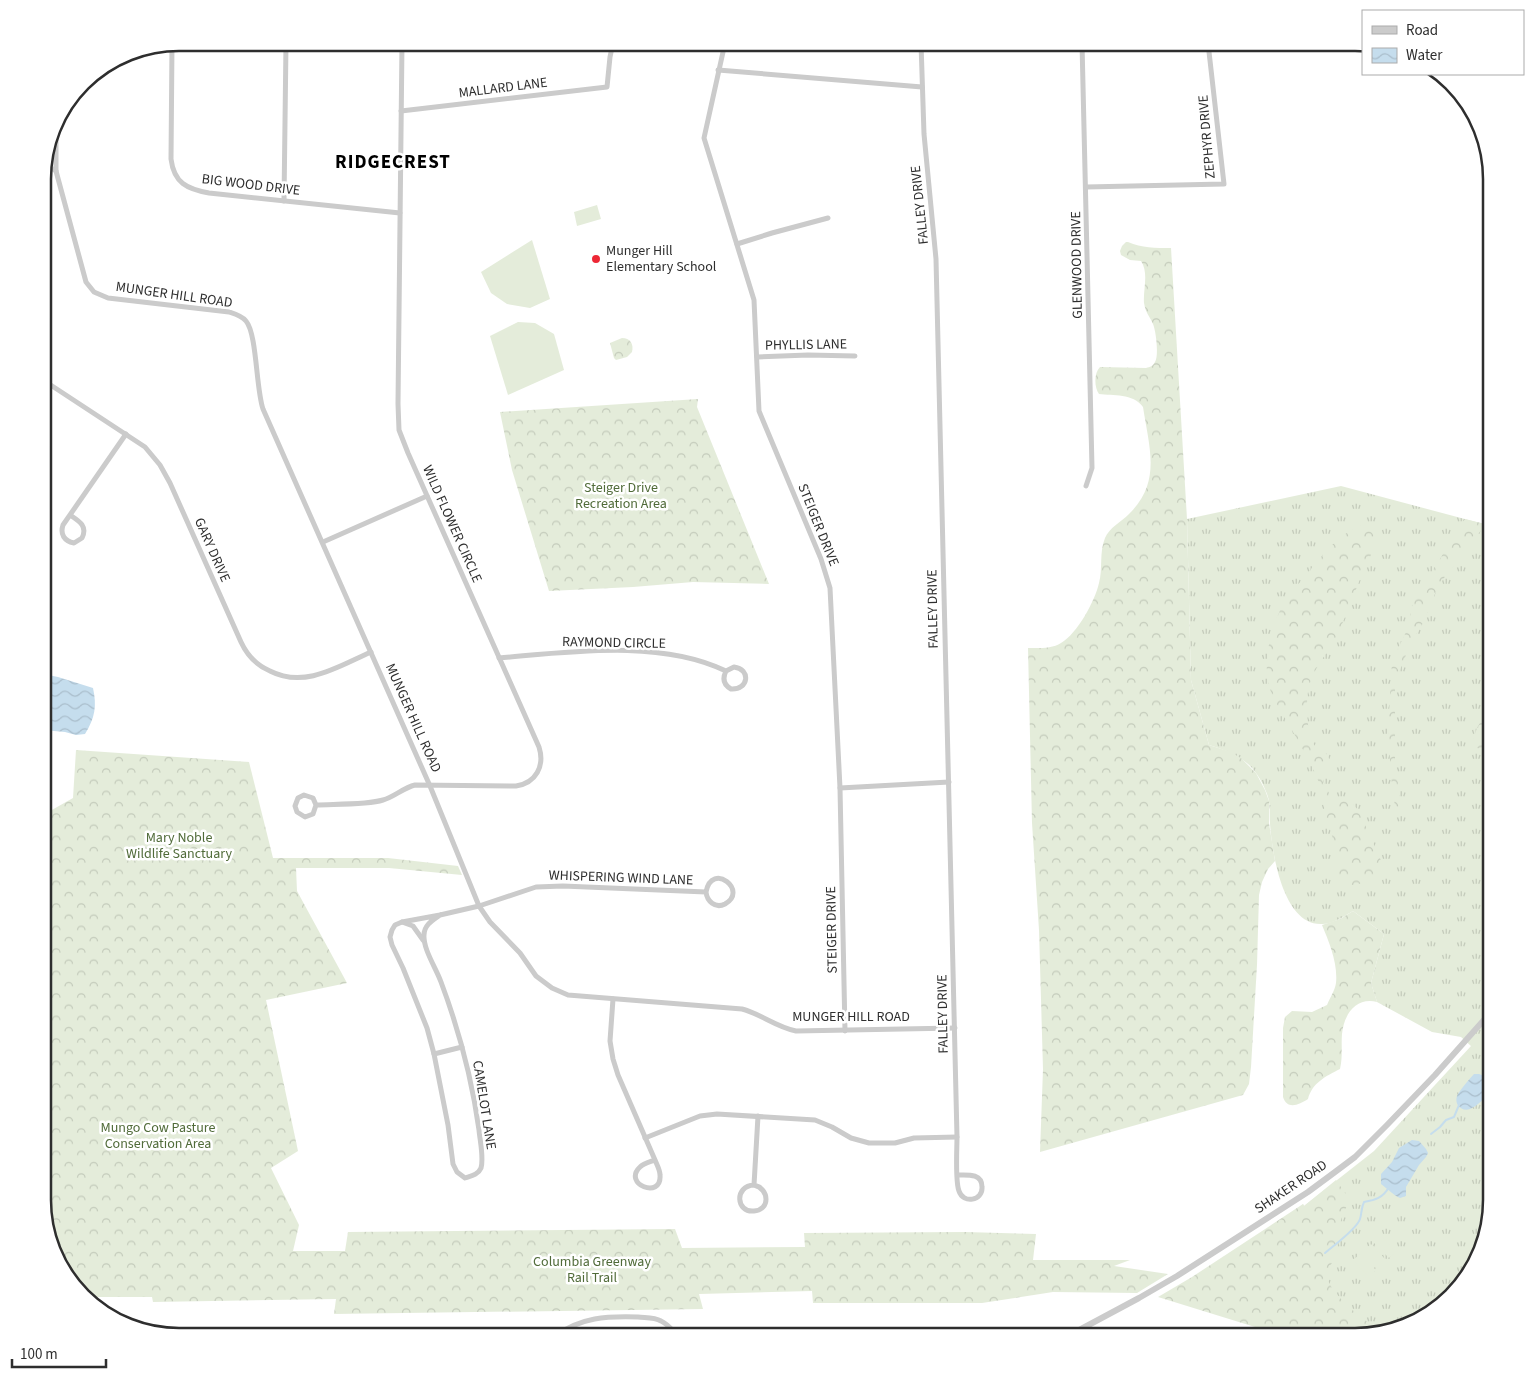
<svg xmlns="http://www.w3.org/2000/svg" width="1534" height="1379" viewBox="0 0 1534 1379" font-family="'Source Sans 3',sans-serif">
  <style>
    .grass { fill: url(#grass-tufts) }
    .forest { fill: url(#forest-crowns) }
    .pitch { fill: #e4ecda }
    .water { fill: url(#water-waves) }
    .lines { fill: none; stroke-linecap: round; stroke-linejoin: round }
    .stream { stroke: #c5dded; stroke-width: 2 }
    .minor { stroke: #cbcbcb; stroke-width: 5 }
    .tertiary { stroke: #cbcbcb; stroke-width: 6 }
    .poi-dot { fill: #ed2735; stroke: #fff; stroke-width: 2 }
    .labels { text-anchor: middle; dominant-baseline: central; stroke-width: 5; stroke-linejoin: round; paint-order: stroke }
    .street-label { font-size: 14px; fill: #2e2e2e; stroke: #fff }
    .poi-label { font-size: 14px; fill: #2e2e2e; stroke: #fff; text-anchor: start }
    .park-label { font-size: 14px; fill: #506b39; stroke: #fff }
    .district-label { font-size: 19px; font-weight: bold; letter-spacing: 1px; fill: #000; stroke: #fff }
    .rim { fill: none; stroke: #2e2e2e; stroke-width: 2.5 }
  </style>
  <defs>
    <pattern id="grass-tufts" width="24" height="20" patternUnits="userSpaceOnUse" patternTransform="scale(1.25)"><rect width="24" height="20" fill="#e4ecda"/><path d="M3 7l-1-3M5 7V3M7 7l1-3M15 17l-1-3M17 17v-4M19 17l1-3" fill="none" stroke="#c4cbbb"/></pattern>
    <pattern id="forest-crowns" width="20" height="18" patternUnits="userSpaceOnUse" patternTransform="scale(1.25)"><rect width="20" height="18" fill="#e4ecda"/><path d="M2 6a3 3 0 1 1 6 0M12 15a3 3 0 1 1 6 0" fill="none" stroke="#c4cbbb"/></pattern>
    <pattern id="water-waves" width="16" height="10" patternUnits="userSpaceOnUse" patternTransform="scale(1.25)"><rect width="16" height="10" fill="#c5dded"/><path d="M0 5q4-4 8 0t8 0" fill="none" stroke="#aabecc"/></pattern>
  </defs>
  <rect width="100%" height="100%" fill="#fff"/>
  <path class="grass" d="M1341 486 1491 526V1209L1481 1253 1452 1296 1408 1326 1384 1331 1235 1286 1303 1204 1304 1206 1374 1151 1471 1046 1461 1037 1432 1032 1377 1002 1371 983 1384 934 1353 911C1343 917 1333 924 1322 924 1283 926 1272 852 1270 824 1269 814 1271 804 1267 794 1255 763 1240 755 1209 745L1191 680 1187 519Z"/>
  <g class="forest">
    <path d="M1126 242H1128C1142 248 1155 248 1171 248L1187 519 1191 680 1209 745 1231 752 1242 759 1256 773 1265 790 1269 801V823L1275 861 1268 869 1262 882 1259 895 1257 965 1251 1067 1249 1084 1243 1095 1040 1152 1043 1069 1039 930 1032 823 1028 648C1038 648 1052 649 1061 643 1077 634 1095 601 1099 583 1103 569 1099 552 1105 538 1109 528 1121 522 1129 514 1162 482 1149 447 1143 407 1133 393 1113 396 1099 394 1094 387 1094 373 1100 367L1146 368C1150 367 1153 366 1155 362 1159 356 1156 331 1153 324 1149 315 1146 314 1144 303 1143 289 1149 273 1141 261L1130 260 1121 255 1120 251 1122 246Z"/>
    <path d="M622 338C630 338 634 344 632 352L627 357 616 360 614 358 610 343Z"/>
    <path d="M698 399 697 407 769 584 693 582 633 587 549 591 512 470 500 412Z"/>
    <path d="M1465 519 1485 524 1475 539 1446 575 1437 589 1423 623 1410 645 1398 675 1395 689V759L1401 809 1400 814 1395 806 1392 787 1388 732 1392 661 1407 630 1413 602Z"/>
    <path d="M1369 524C1373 527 1377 530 1378 535 1379 542 1373 550 1370 557 1357 583 1349 611 1336 637 1328 653 1315 666 1310 683 1305 696 1306 736 1315 746 1319 750 1324 752 1328 755L1329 759C1322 769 1320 778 1327 789 1329 793 1330 796 1334 798 1339 800 1345 800 1350 801L1359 811 1383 865 1382 871C1372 878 1353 892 1341 881 1334 876 1337 865 1336 856 1335 842 1330 830 1326 816 1323 805 1322 794 1319 783 1313 766 1302 748 1293 732 1286 719 1277 706 1271 692 1261 668 1270 627 1283 605 1290 592 1302 581 1311 569 1325 552 1346 526 1369 524Z"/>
    <path d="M1491 704V750H1490L1477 748 1473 740 1477 728Z"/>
    <path d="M76 750 249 762 273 858H388L458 866 462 875 389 868H296L297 891 347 983 266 1000 298 1151 271 1168 299 1225 293 1251H345L348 1232 675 1229 682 1248 805 1247 804 1233 965 1232 1036 1234 1033 1260H1130L1114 1266 1168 1274 1137 1293 1053 1292 982 1303H813L812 1291 699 1294 703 1309 334 1314 336 1299 153 1302 152 1297H83L53 1253 43 1209V815L73 798Z"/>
    <path d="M1353 911 1384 934 1371 983 1377 1002C1356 997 1344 1014 1342 1034 1341 1046 1343 1055 1340 1069 1326 1076 1312 1083 1308 1099 1299 1105 1287 1110 1283 1097V1028L1285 1017 1292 1011 1312 1012 1327 1005C1330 998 1335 990 1336 983 1338 963 1329 942 1322 925L1340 919Z"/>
    <path d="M1336 1180 1350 1200C1346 1208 1341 1217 1340 1225 1338 1234 1338 1243 1337 1252 1335 1263 1324 1268 1328 1280 1332 1295 1370 1327 1384 1331L1355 1336H1284L1158 1297 1192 1277 1303 1204 1304 1206Z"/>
  </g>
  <g class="pitch">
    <path d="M597 205 601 219 577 226 574 212Z"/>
    <path d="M532 240 550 299 530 308 507 304 491 293 481 272Z"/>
    <path d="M518 322 535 323 554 334 564 370 508 395 490 336Z"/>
    <path d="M1380 1235 1396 1252 1389 1258 1373 1242Z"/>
    <path d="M1371 1244 1386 1260 1379 1267 1363 1251Z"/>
    <path d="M1360 1254 1376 1270 1369 1277 1353 1260Z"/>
  </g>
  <g class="water">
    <path d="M43 674 58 677 93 688C97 706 95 718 85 734L76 735 65 732 43 730Z"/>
    <path d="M1474 1074H1479L1491 1079V1091C1485 1097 1478 1106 1470 1109 1462 1112 1454 1105 1457 1096 1459 1091 1470 1078 1474 1074Z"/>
    <path d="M1412 1140 1419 1141 1426 1149 1428 1153 1426 1157 1419 1165 1406 1187V1196L1400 1198C1393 1195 1388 1189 1381 1184V1174L1392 1162 1399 1148Z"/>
  </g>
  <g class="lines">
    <g class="stream">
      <path d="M1489 1071 1491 1068"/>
      <path d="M1431 1134 1440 1127 1446 1120 1454 1117 1459 1105"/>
      <path d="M1325 1253C1333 1246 1357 1229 1360 1219 1362 1213 1361 1208 1364 1202 1375 1200 1383 1198 1389 1187"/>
    </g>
    <g class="minor">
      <path d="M725 43 704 138 754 300 759 411 821 559 830 588 840 788 845 1031"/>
      <path d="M921 43 924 134 936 259 957 1137C957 1149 955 1181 959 1191 963 1204 983 1201 982 1187 982 1173 967 1175 958 1175"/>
      <path d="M1082 43 1092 468 1086 486"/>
      <path d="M172 44 171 159C174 183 187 189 209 193L400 213"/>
      <path d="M718 70 922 87"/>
      <path d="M401 111 607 87 610 57 613 43"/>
      <path d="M56 120V171L86 282 94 292 108 298 229 312C235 314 242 316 246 321 257 334 256 389 263 409L430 786 479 906 490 922 520 953 536 976 552 988 568 995 742 1009C761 1014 776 1027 796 1031L955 1028"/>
      <path d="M44 167 53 169 56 171"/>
      <path d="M1086 187 1224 184 1208 43"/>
      <path d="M284 201 286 43"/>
      <path d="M737 244 772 233 828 218"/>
      <path d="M757 357 808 355 855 356"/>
      <path d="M43 380 145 447 160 465 170 483 241 642C247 655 256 665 270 671 305 689 339 666 371 652"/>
      <path d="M70 515C79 521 88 526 82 538L74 543C64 541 60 534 63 525L126 434"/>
      <path d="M323 542 427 496"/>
      <path d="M499 658C570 652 660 639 726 671 722 679 724 685 731 689 749 690 751 669 734 667L726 671"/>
      <path d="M840 788 949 782"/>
      <path d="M316 805 313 814 305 817 297 812 295 806 298 798 304 795 313 798 316 805C335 804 367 805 383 800 394 797 403 788 415 785L516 786C536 783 545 766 539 747L408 453 399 430 398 404 402 43"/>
      <path d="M440 915C433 920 424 925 424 935 423 949 436 968 441 982 459 1030 472 1079 479 1130 480 1141 484 1158 481 1168 478 1175 471 1176 465 1178L457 1172 453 1164 448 1125 434 1054 427 1028 403 968 392 945 390 937 392 930 395 925 402 922 440 915 479 906 536 887 563 886 706 892C707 901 715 909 725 904 749 891 712 861 706 892"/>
      <path d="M402 922 413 926 423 940"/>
      <path d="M613 999 610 1041 613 1059 618 1075 655 1160C657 1165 660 1170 660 1175 662 1200 622 1184 640 1167 644 1163 650 1162 655 1160"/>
      <path d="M434 1054 462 1047"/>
      <path d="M645 1138 700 1116 717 1114 815 1120 832 1127 851 1138 869 1143H895L914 1138 957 1137"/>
      <path d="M754 1185C770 1189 770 1210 754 1211 736 1213 734 1186 754 1185L758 1116"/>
      <path d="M555 1336C582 1317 606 1316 638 1317 645 1318 654 1317 661 1321 668 1324 673 1331 678 1336"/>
    </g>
    <path class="tertiary" d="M1068 1336 1139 1298 1177 1276 1308 1192 1335 1172 1355 1157 1387 1125 1435 1075 1491 1012"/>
  </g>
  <circle class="poi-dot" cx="596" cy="259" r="5"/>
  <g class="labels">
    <g class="street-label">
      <text transform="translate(503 88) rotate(-7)">MALLARD LANE</text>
      <text transform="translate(1207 137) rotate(-95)">ZEPHYR DRIVE</text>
      <text transform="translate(251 185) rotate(7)">BIG WOOD DRIVE</text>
      <text transform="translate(920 205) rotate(-96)">FALLEY DRIVE</text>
      <text transform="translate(1077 265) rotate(-91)">GLENWOOD DRIVE</text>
      <text transform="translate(174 295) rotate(8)">MUNGER HILL ROAD</text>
      <text transform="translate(806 345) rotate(-1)">PHYLLIS LANE</text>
      <text transform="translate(452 524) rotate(66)">WILD FLOWER CIRCLE</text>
      <text transform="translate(818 525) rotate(68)">STEIGER DRIVE</text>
      <text transform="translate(212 550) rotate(66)">GARY DRIVE</text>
      <text transform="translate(933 609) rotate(-91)">FALLEY DRIVE</text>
      <text transform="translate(614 643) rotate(1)">RAYMOND CIRCLE</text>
      <text transform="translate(413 718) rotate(66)">MUNGER HILL ROAD</text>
      <text transform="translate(621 878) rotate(2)">WHISPERING WIND LANE</text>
      <text transform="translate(832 930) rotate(-91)">STEIGER DRIVE</text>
      <text transform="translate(943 1014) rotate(-91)">FALLEY DRIVE</text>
      <text x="851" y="1017">MUNGER HILL ROAD</text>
      <text transform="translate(484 1105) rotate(81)">CAMELOT LANE</text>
      <text transform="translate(1291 1187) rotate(-34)">SHAKER ROAD</text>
    </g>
    <g class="poi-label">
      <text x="606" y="251">Munger Hill<tspan x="606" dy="16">Elementary School</tspan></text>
    </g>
    <g class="park-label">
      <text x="621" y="488">Steiger Drive<tspan x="621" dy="16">Recreation Area</tspan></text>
      <text x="179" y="838">Mary Noble<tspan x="179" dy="16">Wildlife Sanctuary</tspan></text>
      <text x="158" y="1128">Mungo Cow Pasture<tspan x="158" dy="16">Conservation Area</tspan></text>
      <text x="592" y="1262">Columbia Greenway<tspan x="592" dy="16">Rail Trail</tspan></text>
    </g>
    <g class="district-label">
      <text x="393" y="162">RIDGECREST</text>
    </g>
  </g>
  <path d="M0 0H1534V1379H0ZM179 51H1355A128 128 0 0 1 1483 179V1200A128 128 0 0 1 1355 1328H179A128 128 0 0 1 51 1200V179A128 128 0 0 1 179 51Z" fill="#fff" fill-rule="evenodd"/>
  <path class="rim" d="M179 51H1355A128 128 0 0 1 1483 179V1200A128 128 0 0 1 1355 1328H179A128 128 0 0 1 51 1200V179A128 128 0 0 1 179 51Z"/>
  <rect x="1362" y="10" width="162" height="65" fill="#ffffff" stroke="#ababab"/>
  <rect x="1372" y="26" width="25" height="8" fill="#cbcbcb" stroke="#ababab"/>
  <text x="1406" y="35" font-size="15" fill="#2e2e2e">Road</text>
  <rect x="1372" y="48" width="25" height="15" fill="url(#water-waves)" stroke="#ababab"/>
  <text x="1406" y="60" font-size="15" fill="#2e2e2e">Water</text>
  <path d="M12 1359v8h94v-8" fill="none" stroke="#2e2e2e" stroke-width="2.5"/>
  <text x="20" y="1359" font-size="15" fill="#2e2e2e" stroke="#ffffff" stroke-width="4" paint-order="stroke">100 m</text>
</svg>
